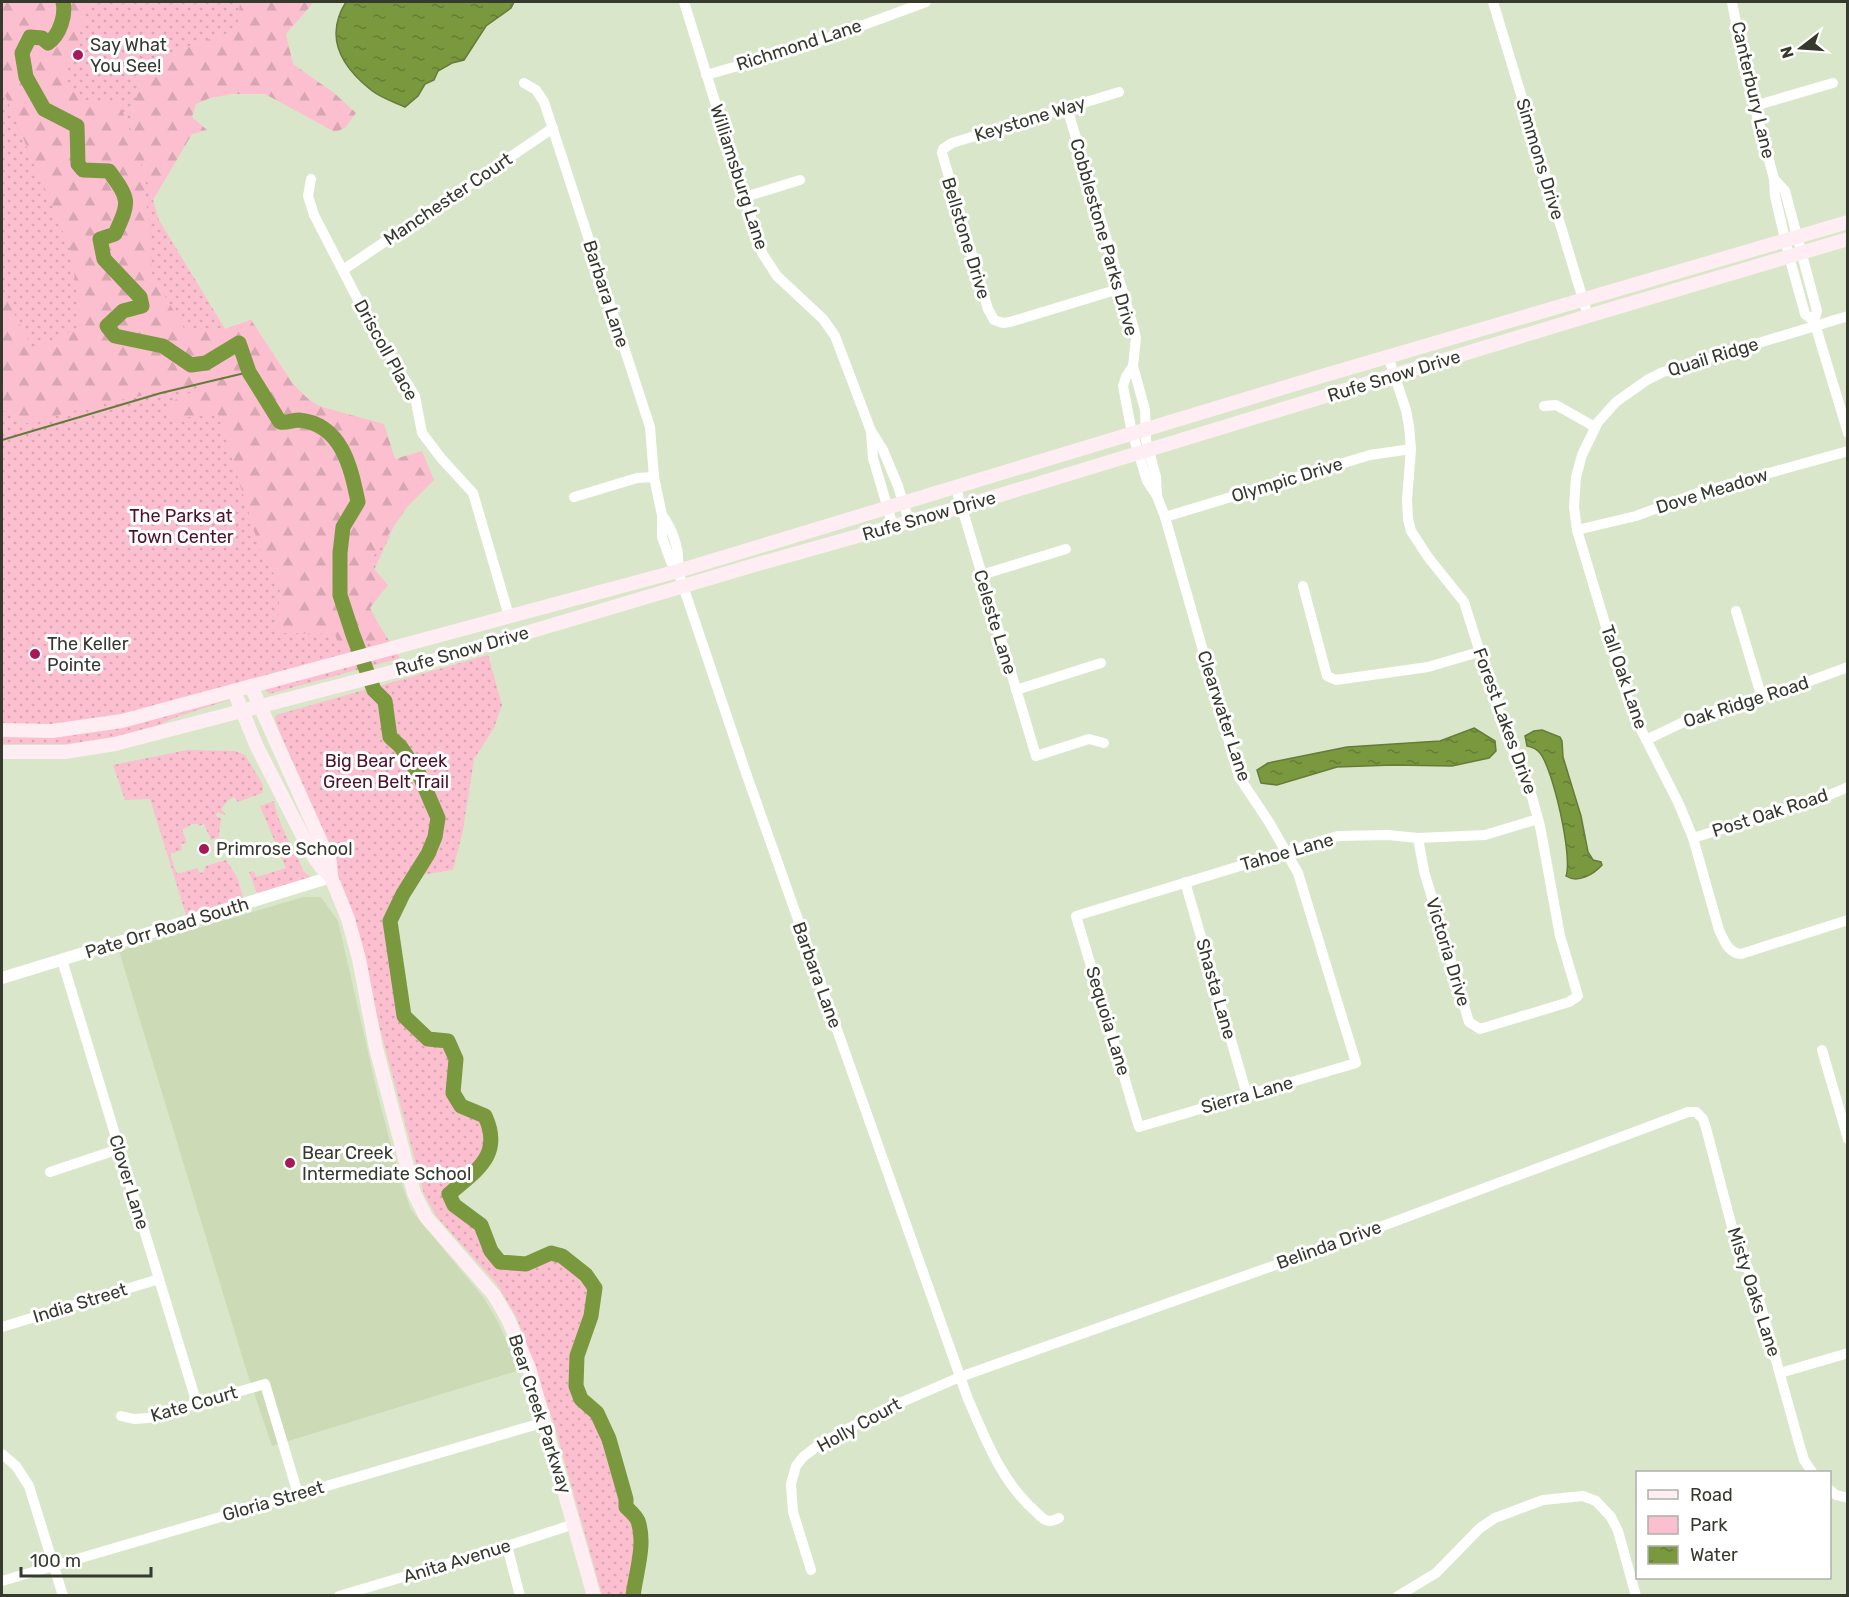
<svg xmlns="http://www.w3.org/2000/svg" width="1849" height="1597" viewBox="0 0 1849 1597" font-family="Rubik,sans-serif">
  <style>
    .built { fill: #ccdab6 }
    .green { fill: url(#green-dots) }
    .forest { fill: url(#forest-firs) }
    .water { fill: url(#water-ripples); stroke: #657c39; stroke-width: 1.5 }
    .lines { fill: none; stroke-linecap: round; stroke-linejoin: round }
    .stream { stroke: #657c39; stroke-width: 2 }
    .river { stroke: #7a983e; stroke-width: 15 }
    .minor { stroke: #fff; stroke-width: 10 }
    .tertiary { stroke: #fff; stroke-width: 12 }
    .secondary { stroke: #feedf2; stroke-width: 14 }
    .poi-dot { fill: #a61858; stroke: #fff; stroke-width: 2 }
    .labels { text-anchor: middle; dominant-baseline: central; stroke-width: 6; stroke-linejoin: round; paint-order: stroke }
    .poi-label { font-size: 18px; fill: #35392e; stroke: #fff; text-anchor: start }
    .street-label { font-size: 18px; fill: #35392e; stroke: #fff }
    .park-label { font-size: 18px; fill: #4d1129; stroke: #fff }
  </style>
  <defs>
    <pattern id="green-dots" width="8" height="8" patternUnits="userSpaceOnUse" patternTransform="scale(1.5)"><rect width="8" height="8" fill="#fbbfcf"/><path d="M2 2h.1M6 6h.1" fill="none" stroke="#d8a5b2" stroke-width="1.8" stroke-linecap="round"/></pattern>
    <pattern id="forest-firs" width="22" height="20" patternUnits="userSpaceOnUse" patternTransform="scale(1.5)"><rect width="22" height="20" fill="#fbbfcf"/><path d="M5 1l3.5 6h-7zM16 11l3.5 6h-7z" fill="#d8a5b2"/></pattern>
    <pattern id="water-ripples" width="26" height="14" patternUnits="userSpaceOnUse" patternTransform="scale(1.5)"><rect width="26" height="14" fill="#7a983e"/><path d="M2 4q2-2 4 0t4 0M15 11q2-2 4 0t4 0" fill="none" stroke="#657d34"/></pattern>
  </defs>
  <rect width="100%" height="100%" fill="#dae6c9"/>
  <path class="built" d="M304 897H321L338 921 378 1096 401 1182 411 1210 483 1297 497 1320 520 1370 272 1446 246 1369 119 951Z"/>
  <g class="green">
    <path d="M2 2H243L240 3 238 30 145 61 130 123 159 220 225 329 251 320C269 347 292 395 322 407L405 492 391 533 363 594 364 602 400 658 269 694 264 689 179 716 158 725 114 737 68 744H2Z"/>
    <path d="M488 655 502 705 494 728 474 759 463 830 453 870 414 876 390 921 404 1016 428 1039 448 1041 456 1059 453 1093 461 1106 485 1116C502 1155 477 1170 450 1194L454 1204 481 1225 491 1251 500 1262 526 1264 551 1253 562 1256 586 1275 595 1288C593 1321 573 1350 576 1383 577 1397 588 1402 596 1412 611 1430 620 1477 626 1499V1507L637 1519 641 1534 635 1595H602L555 1427 517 1318 496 1283 437 1217 424 1194 374 1006 275 719 276 715Z"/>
    <path d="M187 750 235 751 245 755 263 785 262 793 238 802 234 797 228 800 221 809 226 815 217 812 216 816 222 819 220 823 219 837 211 840 204 824 199 826 198 824H192L182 830 187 843 181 844 182 850 170 854 177 874 197 868 200 873 203 872 206 866 226 860 238 879 243 898 187 918 150 799 125 800 113 765Z"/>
    <path d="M274 801C278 826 294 848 304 872L310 876 307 880 263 895 257 893 249 872 254 871 256 877 286 868 260 806Z"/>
  </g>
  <path class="forest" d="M2 2H89L73 58 62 83 84 100 119 102 135 144 130 123 145 61 237 30 240 3 243 2H314L286 34 293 64 334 93 356 113 345 128 335 132 265 94H232L210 98 196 104 192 117 207 130 192 134 153 200 141 162 148 217 152 274 185 330 225 329 251 320 295 387 315 405 384 424 395 459 422 451 434 480 407 507 369 563 388 585 370 608 386 637 340 650 335 634 277 633 280 585 260 549 218 414 171 419 167 404 214 381 105 403 24 424 2 410V291L33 349 80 327 72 253 2 88Z"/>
  <g class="water">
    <path d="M346 2H514L511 8 486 26 464 60 452 63 438 71 434 80 425 84 418 96 405 107C394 102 381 98 371 90 342 67 324 37 346 2Z"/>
    <path d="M1474 728 1495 741 1496 751 1489 758 1452 766 1393 765 1337 767 1277 785 1261 783 1257 770 1268 763 1347 747 1440 741Z"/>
    <path d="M1542 730 1560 737 1562 741 1563 757 1581 816 1588 852 1593 860 1601 862 1602 865C1594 874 1578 884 1566 876 1573 857 1553 769 1540 753 1537 749 1532 747 1527 746L1525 736 1534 731Z"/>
  </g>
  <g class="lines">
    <path class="stream" d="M2 440 161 393 249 372"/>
    <path class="river" d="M63 2C66 15 60 35 48 43L42 38 30 37 22 53 26 77 44 109 77 126 78 164 83 170 109 171C130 200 130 201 115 234L100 239 104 259 140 297 142 306 123 311 107 326 115 336 163 346 191 365 206 363 239 343 249 372 280 422C287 423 293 420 299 420 342 424 351 468 358 502L343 527 340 553V595L353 635 374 690 385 701 390 737 400 746 419 774 438 818 435 837 428 854 403 894 390 921 404 1016 428 1039 448 1041 456 1059 453 1093 461 1106 485 1116C503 1155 477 1170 449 1194L454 1205 481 1225 491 1251 500 1262 526 1264 551 1253 562 1256 586 1275 595 1288 591 1316 577 1356 576 1386 581 1399 597 1413 609 1439 626 1499V1507C630 1511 636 1516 638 1521 646 1544 636 1572 633 1596"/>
    <g class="minor">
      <path d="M684 2 762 253 777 276 823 319 835 336 871 431 883 450 898 486 909 521"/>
      <path d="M1493 2 1588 316"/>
      <path d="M1732 2 1746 75 1774 179 1775 196 1789 256 1805 314 1814 321 1848 433"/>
      <path d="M706 75 801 48 926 2"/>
      <path d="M524 83 536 90 544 102 650 427 654 477 662 515V537L671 562 678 571"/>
      <path d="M1119 92 952 143 943 149 942 153 988 309 994 320 1003 323 1010 322 1122 288"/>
      <path d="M1754 106 1833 83"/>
      <path d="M1067 108 1134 329 1136 338 1133 366 1145 410 1146 440 1156 477 1157 496"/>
      <path d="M311 179 308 196 314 215 370 323 415 396 422 433 441 458 473 493 509 616"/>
      <path d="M1774 179 1785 191 1817 311 1814 321"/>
      <path d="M745 197 800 180"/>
      <path d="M343 270 553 128"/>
      <path d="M1848 316 1663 372 1647 380 1616 402 1598 422 1582 455 1576 477 1574 507 1577 530 1631 710 1678 802 1693 838 1719 930C1724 940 1728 953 1741 954L1848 920"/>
      <path d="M1388 356 1406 410 1409 426 1411 449 1407 500 1408 519 1411 531 1428 557 1464 602 1507 738 1521 767 1532 797 1540 826 1560 936 1578 996 1569 1002 1480 1029 1469 1022 1424 871 1418 838"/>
      <path d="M1133 366 1126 377 1123 386 1131 428 1147 481 1157 496 1165 517 1239 777 1269 822 1298 873 1356 1063 1139 1127 1076 916 1338 836 1388 835 1418 838 1485 835 1538 819"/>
      <path d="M1544 406 1556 405 1595 427"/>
      <path d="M871 434 873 458 893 526"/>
      <path d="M956 488 1036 756 1089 739 1104 743"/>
      <path d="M574 497 637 478 654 477"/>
      <path d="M662 515C674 532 680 551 678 571L746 773 968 1399C986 1440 1001 1481 1035 1511 1039 1515 1044 1521 1050 1521 1052 1521 1057 1519 1059 1518"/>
      <path d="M1165 517 1370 455 1411 449"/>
      <path d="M1577 530 1636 516 1698 493 1848 451"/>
      <path d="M981 575 1066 549"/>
      <path d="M1303 586 1327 676 1336 680 1428 667 1479 652"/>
      <path d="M1736 611 1761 695"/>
      <path d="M1016 690 1101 663"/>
      <path d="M1646 740 1696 716 1796 686 1848 667"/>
      <path d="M1693 838 1827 796 1848 787"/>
      <path d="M1185 882 1247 1095"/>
      <path d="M62 960 197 1404"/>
      <path d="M1822 1050 1848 1139"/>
      <path d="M50 1172 119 1149"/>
      <path d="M2 1327 159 1279"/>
      <path d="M1780 1373 1848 1353"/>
      <path d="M121 1416 134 1419 148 1418 265 1384 298 1494"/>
      <path d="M2 1454 16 1466 29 1486 63 1596"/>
      <path d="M1830 1490 1836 1495 1848 1498"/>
      <path d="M507 1546 520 1596"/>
      <path d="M811 1570 793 1512 791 1484 796 1466 803 1457 820 1444 881 1411 960 1377 1329 1246 1688 1112H1696L1703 1119 1706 1128 1732 1227 1757 1292 1799 1443 1804 1460 1812 1472"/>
      <path d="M2 1581 545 1422"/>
      <path d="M339 1596 507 1546 574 1524"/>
      <path d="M1398 1596 1436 1573 1480 1528 1495 1518 1543 1500 1583 1496 1596 1501 1611 1517 1618 1531 1636 1596"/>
    </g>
    <path class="tertiary" d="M2 978 331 877"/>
    <g class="secondary">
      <path d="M251 686 330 862 331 877 348 919 359 959 376 1048 414 1193 426 1217 494 1295 508 1319 529 1368 594 1596"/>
      <path d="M234 691 257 747 312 854 321 867 331 877"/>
      <path d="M2 730 52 731 122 721 678 571 1322 376 1848 222"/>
      <path d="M2 752H65L115 744 415 666 751 566 961 507 1588 316 1848 239"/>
    </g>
  </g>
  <g class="poi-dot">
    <circle cx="78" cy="55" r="6"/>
    <circle cx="35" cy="654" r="6"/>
    <circle cx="204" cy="849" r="6"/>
    <circle cx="290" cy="1163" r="6"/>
  </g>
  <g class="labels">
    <g class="poi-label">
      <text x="90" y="45">Say What<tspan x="90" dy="21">You See!</tspan></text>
      <text x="47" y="644">The Keller<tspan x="47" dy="21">Pointe</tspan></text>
      <text x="216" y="849">Primrose School</text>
      <text x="302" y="1153">Bear Creek<tspan x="302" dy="21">Intermediate School</tspan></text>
    </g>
    <g class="street-label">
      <text transform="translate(799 45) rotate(-18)">Richmond Lane</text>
      <text transform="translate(1753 90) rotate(77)">Canterbury Lane</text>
      <text transform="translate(1030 119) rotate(-17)">Keystone Way</text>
      <text transform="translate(1540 159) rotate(73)">Simmons Drive</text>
      <text transform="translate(739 177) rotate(72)">Williamsburg Lane</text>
      <text transform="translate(448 199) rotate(-34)">Manchester Court</text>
      <text transform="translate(1104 237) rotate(74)">Cobblestone Parks Drive</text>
      <text transform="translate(966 238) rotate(73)">Bellstone Drive</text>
      <text transform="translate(606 294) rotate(72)">Barbara Lane</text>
      <text transform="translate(386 350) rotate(61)">Driscoll Place</text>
      <text transform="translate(1713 357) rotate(-17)">Quail Ridge</text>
      <text transform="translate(1394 376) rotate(-17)">Rufe Snow Drive</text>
      <text transform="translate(1287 480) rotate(-17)">Olympic Drive</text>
      <text transform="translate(1712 491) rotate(-17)">Dove Meadow</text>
      <text transform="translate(929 516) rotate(-16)">Rufe Snow Drive</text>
      <text transform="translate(995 622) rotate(73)">Celeste Lane</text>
      <text transform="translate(462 651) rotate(-16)">Rufe Snow Drive</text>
      <text transform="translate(1624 677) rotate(71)">Tall Oak Lane</text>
      <text transform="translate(1746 702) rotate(-18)">Oak Ridge Road</text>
      <text transform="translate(1224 716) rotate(72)">Clearwater Lane</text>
      <text transform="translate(1505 721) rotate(70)">Forest Lakes Drive</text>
      <text transform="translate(1770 813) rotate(-18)">Post Oak Road</text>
      <text transform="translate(1287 852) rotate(-16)">Tahoe Lane</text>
      <text transform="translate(167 928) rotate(-17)">Pate Orr Road South</text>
      <text transform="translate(1448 952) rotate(73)">Victoria Drive</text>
      <text transform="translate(817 975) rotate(70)">Barbara Lane</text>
      <text transform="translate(1216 989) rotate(74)">Shasta Lane</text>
      <text transform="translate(1108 1021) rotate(73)">Sequoia Lane</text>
      <text transform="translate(1247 1095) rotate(-16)">Sierra Lane</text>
      <text transform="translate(129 1182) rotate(73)">Clover Lane</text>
      <text transform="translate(1329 1245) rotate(-20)">Belinda Drive</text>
      <text transform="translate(1754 1292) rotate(72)">Misty Oaks Lane</text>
      <text transform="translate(80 1303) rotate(-17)">India Street</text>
      <text transform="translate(194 1404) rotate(-16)">Kate Court</text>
      <text transform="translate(540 1414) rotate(72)">Bear Creek Parkway</text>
      <text transform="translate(859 1425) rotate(-29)">Holly Court</text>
      <text transform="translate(273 1501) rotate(-16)">Gloria Street</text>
      <text transform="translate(457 1561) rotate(-17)">Anita Avenue</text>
    </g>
    <g class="park-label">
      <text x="181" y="516">The Parks at<tspan x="181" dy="21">Town Center</tspan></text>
      <text x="386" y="761">Big Bear Creek<tspan x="386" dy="21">Green Belt Trail</tspan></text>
    </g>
  </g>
  <rect width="1849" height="1597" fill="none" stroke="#35392e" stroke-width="6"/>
  <rect x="1636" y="1471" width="195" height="108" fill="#ffffff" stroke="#aeb0ab" stroke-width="1.5"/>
  <rect x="1648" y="1490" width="30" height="9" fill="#feedf2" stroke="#aeb0ab" stroke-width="1.5"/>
  <text x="1690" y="1501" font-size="18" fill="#35392e">Road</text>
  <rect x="1648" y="1516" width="30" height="18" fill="#fbbfcf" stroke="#aeb0ab" stroke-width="1.5"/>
  <text x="1690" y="1531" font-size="18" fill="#35392e">Park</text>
  <rect x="1648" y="1546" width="30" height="18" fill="url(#water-ripples)" stroke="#aeb0ab" stroke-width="1.5"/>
  <text x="1690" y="1561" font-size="18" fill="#35392e">Water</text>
  <g transform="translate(1801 48) rotate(253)" stroke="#ffffff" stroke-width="4.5" paint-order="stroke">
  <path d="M0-4.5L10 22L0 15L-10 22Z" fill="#35392e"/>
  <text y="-9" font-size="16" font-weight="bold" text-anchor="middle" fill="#35392e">N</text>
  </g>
  <path d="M21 1567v9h130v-9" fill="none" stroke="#35392e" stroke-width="3"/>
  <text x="30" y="1567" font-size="18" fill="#35392e" stroke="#ffffff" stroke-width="4.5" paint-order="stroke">100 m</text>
</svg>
